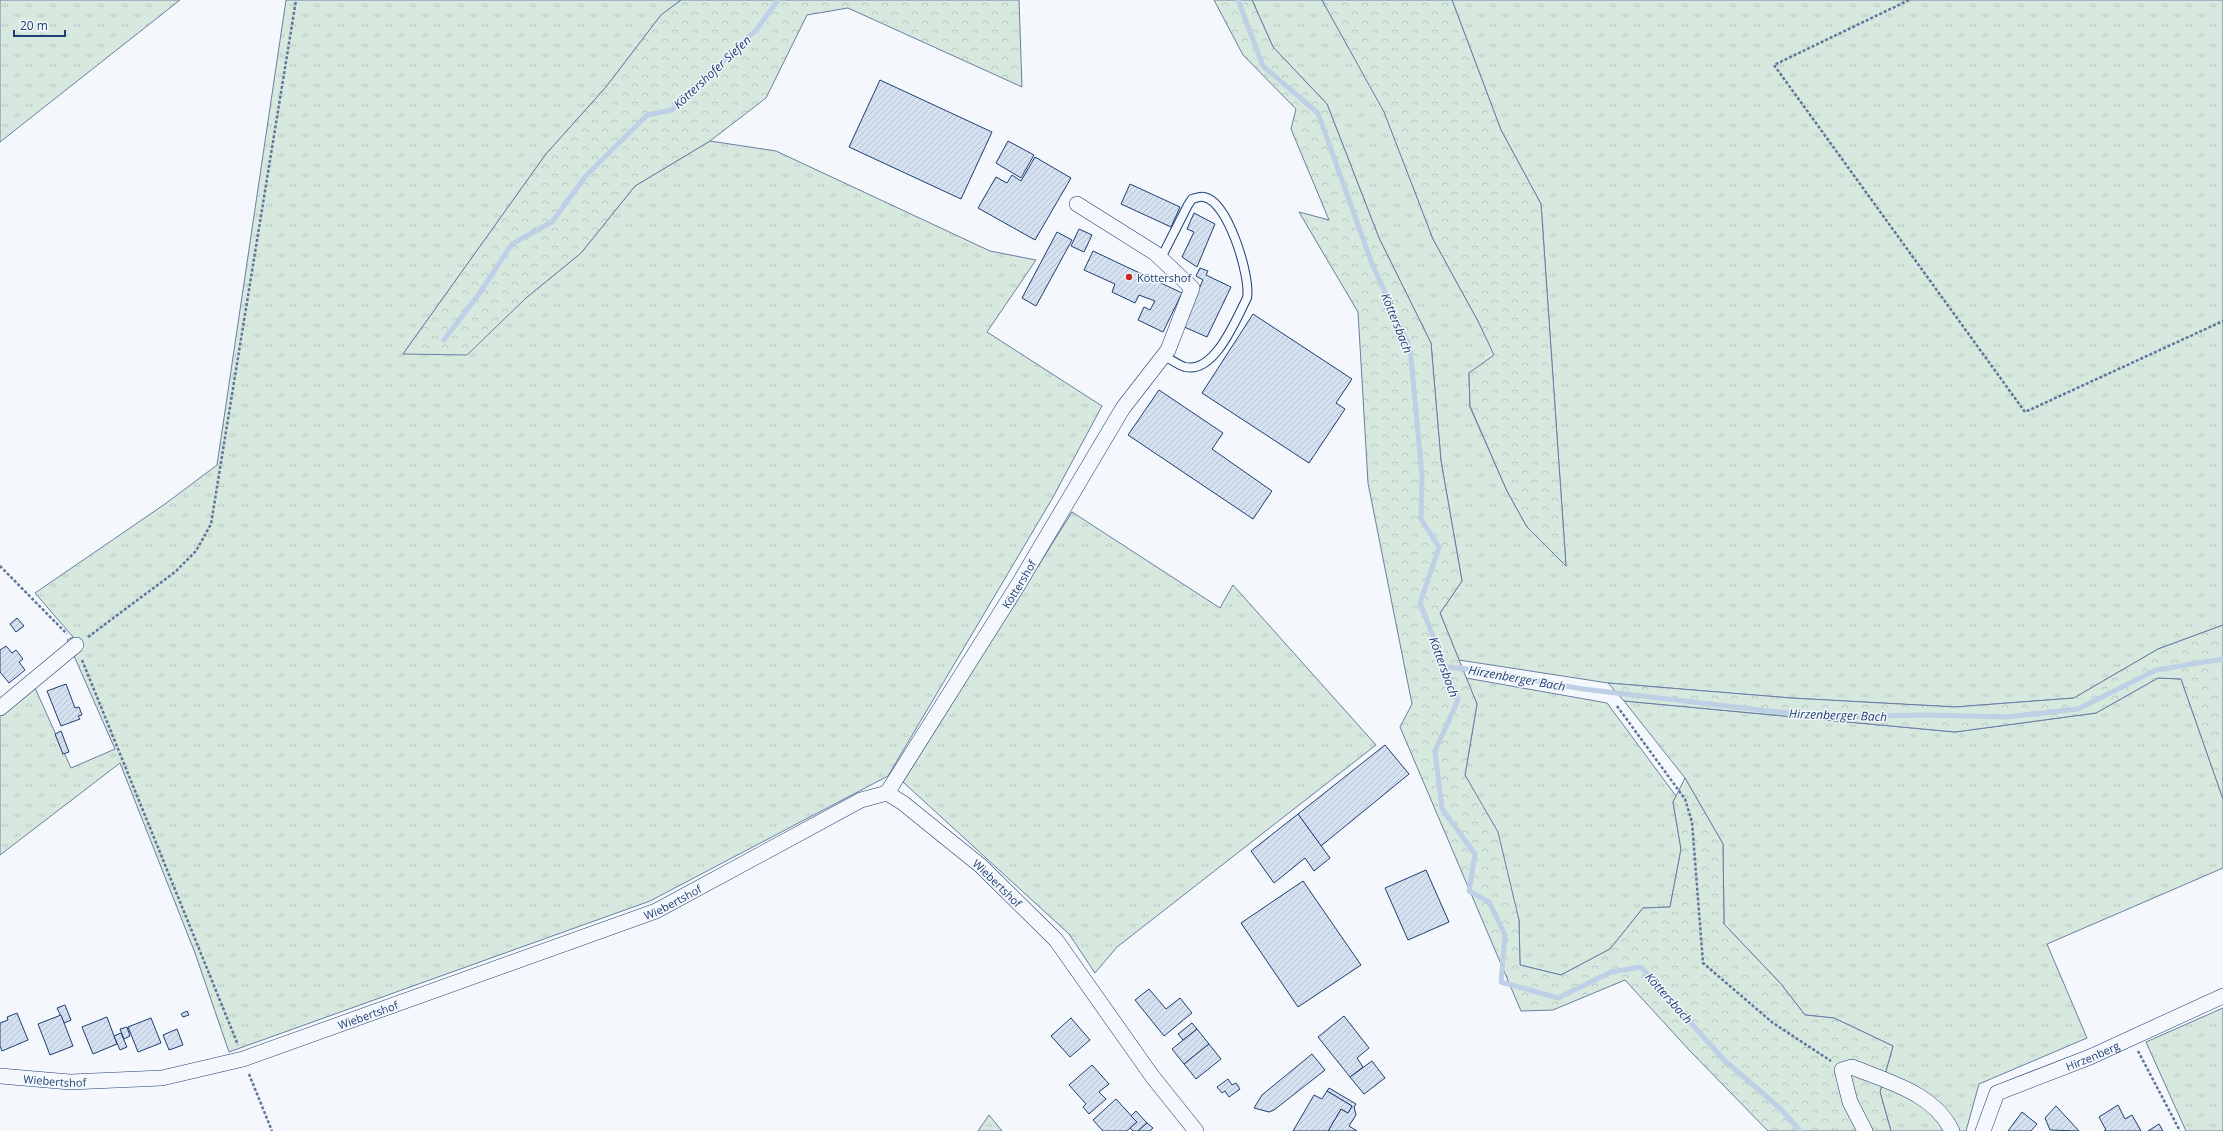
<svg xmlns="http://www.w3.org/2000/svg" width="2223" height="1131" viewBox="0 0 2223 1131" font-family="'Open Sans',sans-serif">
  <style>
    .grass { fill: url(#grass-tufts); stroke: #687fa3 }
    .forest { fill: url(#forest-crowns); stroke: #687fa3 }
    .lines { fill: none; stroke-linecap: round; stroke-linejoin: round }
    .stream { stroke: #bed0e5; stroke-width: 5 }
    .building { fill: url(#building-hatch); stroke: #1d3f73 }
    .service-casing { stroke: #1d3f73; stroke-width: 10 }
    .minor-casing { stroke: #1d3f73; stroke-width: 16 }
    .path { stroke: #5e769c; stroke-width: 2.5; stroke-dasharray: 3 2; stroke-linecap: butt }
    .service { stroke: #f4f7fb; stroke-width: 8 }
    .minor { stroke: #f4f7fb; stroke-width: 15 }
    .poi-dot { fill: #c62828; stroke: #f4f7fb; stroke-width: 1.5 }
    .labels { text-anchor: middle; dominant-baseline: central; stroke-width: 3; stroke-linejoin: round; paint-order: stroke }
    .poi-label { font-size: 11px; fill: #1d3f73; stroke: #f4f7fb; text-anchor: start }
    .street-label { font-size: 11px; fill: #1d3f73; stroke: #f4f7fb }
    .water-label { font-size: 12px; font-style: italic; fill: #1d3f73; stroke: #f4f7fb }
  </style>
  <defs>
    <pattern id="grass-tufts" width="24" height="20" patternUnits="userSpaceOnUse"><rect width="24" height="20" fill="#d7e8df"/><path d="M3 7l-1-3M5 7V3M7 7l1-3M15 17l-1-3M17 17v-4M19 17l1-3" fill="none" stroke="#b8c8c3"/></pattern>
    <pattern id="forest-crowns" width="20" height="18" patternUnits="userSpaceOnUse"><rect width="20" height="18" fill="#d7e8df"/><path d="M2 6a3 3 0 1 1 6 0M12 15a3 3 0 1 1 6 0" fill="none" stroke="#b8c8c3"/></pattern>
    <pattern id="building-hatch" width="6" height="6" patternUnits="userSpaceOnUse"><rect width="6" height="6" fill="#d5e0f0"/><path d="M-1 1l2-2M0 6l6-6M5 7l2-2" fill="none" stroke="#b6c1d1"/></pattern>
  </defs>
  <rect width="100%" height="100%" fill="#f4f7fb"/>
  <g class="grass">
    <path d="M0 0H180L0 142Z"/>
    <path d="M286 0H681L661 15 606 87 546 154 403 354 526 298 581 253 635 186 710 141 776 151 990 251 1036 260 987 332 1102 406 1052 499 888 776 650 901 229 1052 195 953 120 763 0 855V715L35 688 71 768 115 749 67 640 73 637 35 593 165 504 217 465Z"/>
    <path d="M1252 0H1322L1384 111 1433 239 1478 321 1495 355 1469 373 1470 407 1507 491 1527 527 1566 566 1541 204 1501 130 1452 0H2223V625L2158 649 2074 698 1955 707 1791 698 1608 683 1459 660 1440 613 1462 581 1441 461 1431 343 1379 238 1327 104 1273 47Z"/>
    <path d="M1072 512 1220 608 1233 585 1376 745 1117 947 1095 973 1069 934 903 782Z"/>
    <path d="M1466 678 1607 703 1676 796 1673 802 1681 849 1670 907 1643 908 1610 949 1561 975 1520 965 1519 920 1465 775 1477 704Z"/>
    <path d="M2158 678 2181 679 2223 799V868L2047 944 2087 1038 1979 1084 1966 1131H1891L1880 1092 1893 1046 1834 1018 1805 1015 1781 984 1724 924 1723 844 1685 778 1624 701 1955 732 2096 713Z"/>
    <path d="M2223 1008V1131H2186L2146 1042Z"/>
    <path d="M989 1115 1002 1131H978Z"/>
  </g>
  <g class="forest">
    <path d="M681 0H1019L1022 87 848 8 807 15 766 98 710 141 635 186 581 253 526 298 467 355 403 354 546 154 606 87 661 15Z"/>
    <path d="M1214 0H1252L1273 47 1327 104 1379 238 1431 343 1441 461 1462 581 1440 613 1477 704 1465 775 1498 832 1519 920 1520 965 1561 975 1610 949 1643 908 1670 907 1681 849 1673 802 1685 778 1723 844 1724 924 1781 984 1805 1015 1834 1018 1893 1046 1880 1092 1891 1131H1768L1690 1051 1625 980 1553 1010 1521 1011 1400 727 1412 704 1368 483 1358 312 1299 212 1329 220 1291 129 1296 109 1243 55Z"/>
    <path d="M1322 0H1452L1501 130 1541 204 1566 566 1527 527 1507 491 1470 406 1469 373 1494 355 1478 321 1433 239 1384 112Z"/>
    <path d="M2223 625V799L2181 679 2158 678 2096 713 1955 732 1624 701 1608 683 1791 698 1955 707 2074 698 2158 649Z"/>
  </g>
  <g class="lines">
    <g class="stream">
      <path d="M1238 0 1263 66 1318 113 1371 261 1410 348 1422 475 1421 519 1439 547 1420 603 1458 700 1435 751 1442 809 1475 854 1469 891 1489 902 1505 935 1501 982 1558 998 1611 972 1641 967 1724 1060 1781 1109 1800 1131"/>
      <path d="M444 340 479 294 512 244 552 222 585 177 647 115 672 110 757 29 778 0"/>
      <path d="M1447 667 1477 670 1583 689 1769 711 1831 717 1926 715 2006 717 2078 709 2156 670 2223 659"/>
    </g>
  </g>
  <g class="building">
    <path d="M880 80 992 132 961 199 849 147Z"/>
    <path d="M1008 141 1034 155 1021 178 996 163Z"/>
    <path d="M1035 157 1071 178 1035 240 978 208 996 177 1007 183 1012 175 1021 181Z"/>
    <path d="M1130 184 1180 207 1171 227 1121 204Z"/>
    <path d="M1194 213 1215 224 1197 267 1182 257 1194 232 1187 229Z"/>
    <path d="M1079 229 1092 235 1084 252 1071 246Z"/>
    <path d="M1057 232 1072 240 1036 306 1022 298Z"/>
    <path d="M1093 251 1182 293 1163 332 1138 320 1144 307 1150 310 1155 301 1139 295 1135 303 1112 292 1115 284 1084 270Z"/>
    <path d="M1200 268 1208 271 1206 275 1231 287 1207 337 1182 326 1203 280 1196 276Z"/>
    <path d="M1253 314 1352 379 1336 403 1345 409 1309 463 1202 393Z"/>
    <path d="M1159 390 1223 433 1212 449 1272 491 1253 519 1128 435Z"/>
    <path d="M17 618 24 626 16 632 10 624Z"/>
    <path d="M6 646 12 653 16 650 23 659 19 662 25 670 9 683 0 672V650Z"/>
    <path d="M66 684 75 708 79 707 82 715 78 716 80 719 61 726 47 691Z"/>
    <path d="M61 731 69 752 63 754 55 734Z"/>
    <path d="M1385 745 1409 774 1321 846 1298 814Z"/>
    <path d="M1298 814 1330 858 1314 871 1305 858 1274 883 1251 851Z"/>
    <path d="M1426 870 1449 922 1408 940 1385 888Z"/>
    <path d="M1303 881 1361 965 1298 1007 1241 923Z"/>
    <path d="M1149 989 1166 1009 1180 998 1192 1013 1164 1036 1135 1000Z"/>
    <path d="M65 1005 71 1020 64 1023 57 1008Z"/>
    <path d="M187 1011 189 1015 183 1017 181 1014Z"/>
    <path d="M17 1013 28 1040 2 1051 0 1046V1023L8 1020 7 1017Z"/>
    <path d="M61 1015 73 1046 50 1055 38 1024Z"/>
    <path d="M1344 1016 1369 1048 1357 1058 1363 1067 1350 1077 1318 1037Z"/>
    <path d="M107 1017 117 1044 93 1054 82 1027Z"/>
    <path d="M151 1018 161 1043 138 1052 128 1027Z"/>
    <path d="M1071 1018 1090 1040 1070 1057 1051 1036Z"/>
    <path d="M1192 1023 1197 1029 1183 1040 1178 1034Z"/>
    <path d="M127 1027 130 1036 124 1039 120 1029Z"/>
    <path d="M177 1029 183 1045 169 1050 163 1035Z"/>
    <path d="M1197 1029 1209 1044 1184 1064 1172 1049Z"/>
    <path d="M121 1033 127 1047 120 1050 114 1036Z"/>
    <path d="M1209 1044 1221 1059 1196 1079 1184 1064Z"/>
    <path d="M1312 1054 1325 1070 1274 1110 1269 1112 1254 1108 1262 1095Z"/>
    <path d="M1372 1061 1385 1078 1364 1094 1350 1077Z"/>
    <path d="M1092 1065 1109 1084 1099 1092 1106 1099 1089 1114 1083 1107 1086 1104 1069 1085Z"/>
    <path d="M1228 1079 1232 1085 1236 1083 1240 1089 1229 1097 1225 1091 1222 1093 1217 1087Z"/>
    <path d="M1329 1088 1356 1104 1354 1107 1356 1115 1349 1126 1357 1131H1328L1341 1109 1348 1113 1352 1106 1327 1091Z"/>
    <path d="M1327 1091 1352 1106 1348 1113 1341 1109 1328 1131H1293L1314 1095 1322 1099Z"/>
    <path d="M1116 1099 1137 1122 1127 1131H1103L1093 1120Z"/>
    <path d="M2118 1105 2125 1119 2132 1115 2141 1131H2104L2106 1130 2099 1117Z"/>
    <path d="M2056 1106 2079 1131 2050 1130 2045 1118Z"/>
    <path d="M1136 1111 1147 1123 1138 1131H1133L1130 1128 1137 1122 1131 1116Z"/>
    <path d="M2022 1112 2037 1124 2031 1131H2008Z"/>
    <path d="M1147 1123 1153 1128 1150 1131H1138Z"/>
    <path d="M2159 1124 2163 1131H2148Z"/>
  </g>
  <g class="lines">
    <defs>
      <path id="service" d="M1161 258 1188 205 1192 199C1196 198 1200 196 1204 197 1228 201 1251 277 1247 298 1236 319 1215 374 1185 367 1178 365 1170 359 1163 355"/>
      <g id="minor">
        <path d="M0 708 76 645"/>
        <path id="s1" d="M887 793 1018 585 1123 408 1168 350 1192 288 1155 253 1077 204"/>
        <path id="s2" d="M0 1076 70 1082 162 1078 243 1059 656 911 861 800 887 793 903 803 981 866 1056 940 1152 1076 1196 1131"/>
        <path d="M1865 1131 1850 1102 1842 1070 1852 1067C1888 1082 1934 1093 1952 1131"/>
        <path id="s3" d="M1983 1131 1997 1093 2090 1057 2223 996"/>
      </g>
    </defs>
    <use href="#service" class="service-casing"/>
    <use href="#minor" class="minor-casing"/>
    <g class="path">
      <path d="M1909 0 1774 65 2025 412 2223 321"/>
      <path d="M0 566 67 634"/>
      <path d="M88 637 175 572 196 551 211 524 296 0"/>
      <path d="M82 660 238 1045"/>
      <path d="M1617 706 1685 799 1692 822 1703 963 1773 1023 1831 1061"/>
      <path d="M2138 1051 2180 1131"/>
      <path d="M249 1074 272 1131"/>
    </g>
    <use href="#service" class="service"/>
    <use href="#minor" class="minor"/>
  </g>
  <circle class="poi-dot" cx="1129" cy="277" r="4"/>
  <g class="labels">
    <g class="poi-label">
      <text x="1137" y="277">Köttershof</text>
    </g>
    <g class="street-label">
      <text stroke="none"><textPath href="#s1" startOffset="247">Köttershof</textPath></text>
      <text stroke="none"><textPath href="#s2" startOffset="1087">Wiebertshof</textPath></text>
      <text stroke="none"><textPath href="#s2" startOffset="703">Wiebertshof</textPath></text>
      <text stroke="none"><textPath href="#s2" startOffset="378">Wiebertshof</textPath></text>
      <text stroke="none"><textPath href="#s3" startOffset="143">Hirzenberg</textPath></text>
      <text stroke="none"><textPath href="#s2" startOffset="55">Wiebertshof</textPath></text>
    </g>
    <g class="water-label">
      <text transform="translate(712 72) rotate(-43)">Köttershofer Siefen</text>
      <text transform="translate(1397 323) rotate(68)">Köttersbach</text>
      <text transform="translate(1444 667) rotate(70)">Köttersbach</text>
      <text transform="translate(1517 678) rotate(10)">Hirzenberger Bach</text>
      <text transform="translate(1838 715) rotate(2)">Hirzenberger Bach</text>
      <text transform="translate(1669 998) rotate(48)">Köttersbach</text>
    </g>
  </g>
  <path d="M14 30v6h51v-6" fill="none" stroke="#1d3f73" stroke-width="2"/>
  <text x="20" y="30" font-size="12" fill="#1d3f73" stroke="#f4f7fb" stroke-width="3" paint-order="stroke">20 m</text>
</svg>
